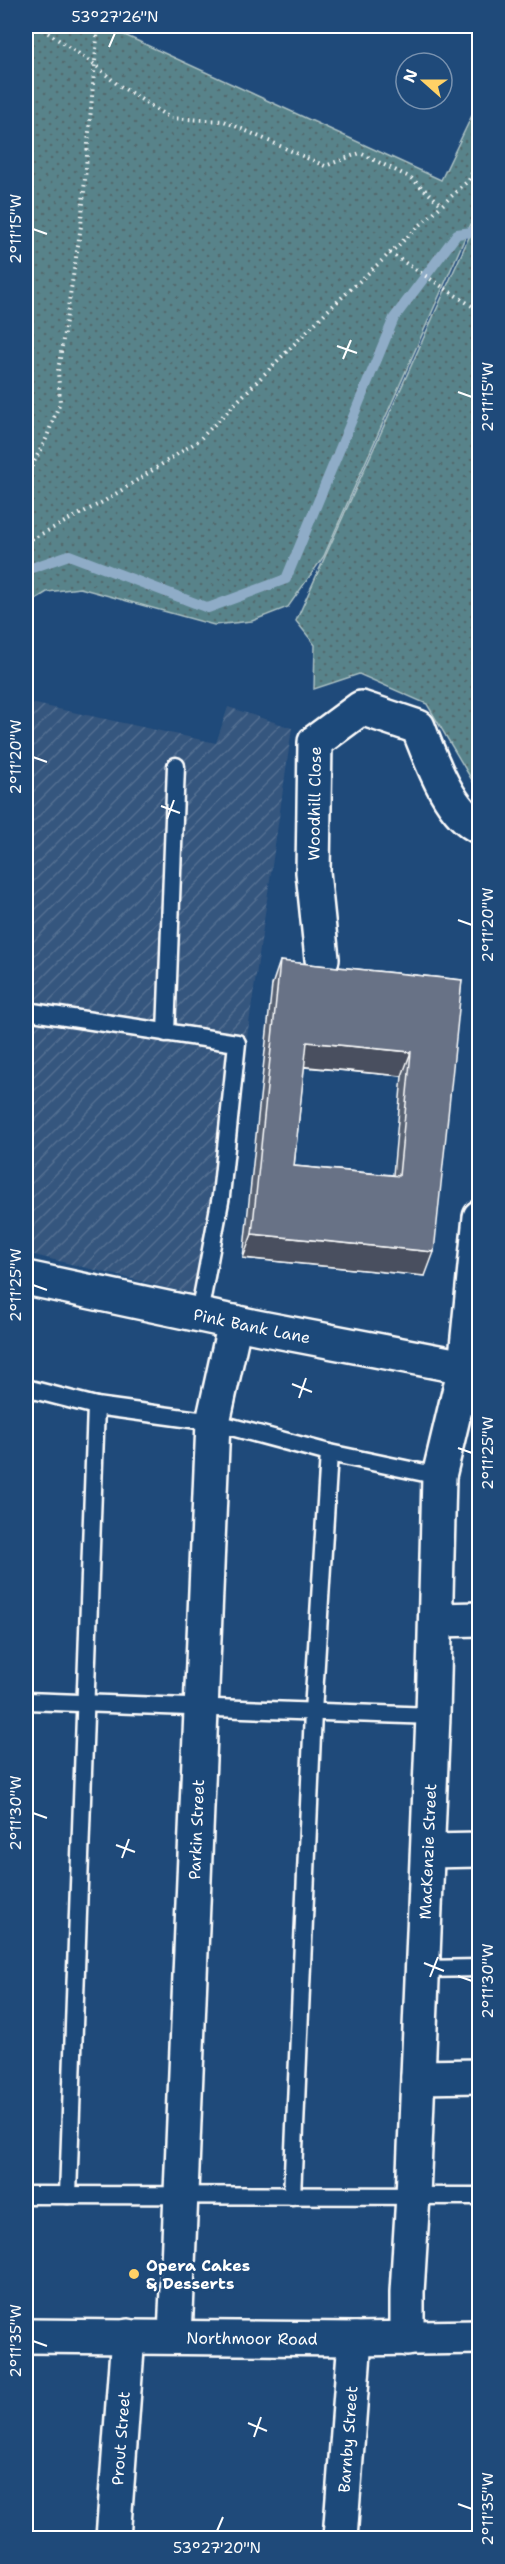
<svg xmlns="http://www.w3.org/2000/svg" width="505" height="2564" viewBox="0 0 505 2564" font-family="'Shantell Sans',sans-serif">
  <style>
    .industrial { fill: url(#industrial-furrows) }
    .park { fill: url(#park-dots); stroke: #acc1c4; stroke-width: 1.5 }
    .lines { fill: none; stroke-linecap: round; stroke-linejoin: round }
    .stream { stroke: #8facc7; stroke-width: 10 }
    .service-casing { stroke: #fff; stroke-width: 21 }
    .minor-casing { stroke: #fff; stroke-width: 38 }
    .tertiary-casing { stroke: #fff; stroke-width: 38 }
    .path { stroke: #fff; stroke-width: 4; stroke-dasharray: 1.5 4.5; stroke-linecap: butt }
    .service { stroke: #1f4a7a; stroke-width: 16 }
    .minor { stroke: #1f4a7a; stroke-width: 33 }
    .tertiary { stroke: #1f4a7a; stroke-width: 33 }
    .wall { fill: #596273; stroke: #fff; stroke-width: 1.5; fill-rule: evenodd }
    .shaded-wall { fill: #48505e; stroke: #fff; stroke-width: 1.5 }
    .building { fill: #677286; stroke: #fff; stroke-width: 1.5; fill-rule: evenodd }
    .ticks { fill: none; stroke: #fff; stroke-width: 2 }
    .poi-dot { fill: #ffd166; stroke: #1f4a7a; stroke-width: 2 }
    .labels { text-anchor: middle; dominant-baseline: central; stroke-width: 5; stroke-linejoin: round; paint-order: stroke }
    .street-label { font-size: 16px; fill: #fff; stroke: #1f4a7a }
    .poi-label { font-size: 16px; font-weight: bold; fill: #fff; stroke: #1f4a7a; text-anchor: start }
    .neatline { fill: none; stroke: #fff; stroke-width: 2 }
    .ticks-label { font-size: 15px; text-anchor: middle; fill: #fff }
  </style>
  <defs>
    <pattern id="industrial-furrows" width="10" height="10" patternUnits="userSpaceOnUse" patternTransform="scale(1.5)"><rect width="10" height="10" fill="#35567e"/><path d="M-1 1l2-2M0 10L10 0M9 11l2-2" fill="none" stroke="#536f91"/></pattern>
    <pattern id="park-dots" width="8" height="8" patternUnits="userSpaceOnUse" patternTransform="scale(1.5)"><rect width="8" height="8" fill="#59838a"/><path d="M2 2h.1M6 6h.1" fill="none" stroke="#536a6e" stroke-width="1.8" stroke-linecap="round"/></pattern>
  </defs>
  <rect width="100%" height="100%" fill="#1f4a7a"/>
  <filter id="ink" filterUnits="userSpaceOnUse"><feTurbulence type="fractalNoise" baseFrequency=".0167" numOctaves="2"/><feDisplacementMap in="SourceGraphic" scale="12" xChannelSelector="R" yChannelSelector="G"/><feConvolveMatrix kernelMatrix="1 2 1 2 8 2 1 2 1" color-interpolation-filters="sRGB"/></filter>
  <g filter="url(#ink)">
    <path class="industrial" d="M26 702 216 743 228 707 292 728 209 1298 26 1253Z"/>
    <g class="park">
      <path d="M26 26H105L441 180 479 101V206L324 556 288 607 252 621 214 625 80 588 47 592 26 605Z"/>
      <path d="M479 215V792L427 704 359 674 314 689 315 645 296 621Z"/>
    </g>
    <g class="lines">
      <path class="stream" d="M26 570 69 555 208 608 286 579 394 318 457 234 480 231"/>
      <defs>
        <g id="service">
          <path d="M26 1011 237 1043 221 1196 199 1314"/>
          <path d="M166 1033 176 766"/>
          <path d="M26 1388 96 1406"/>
          <path d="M329 1453 439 1476"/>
          <path d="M26 1701 433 1716"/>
          <path d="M423 1969 480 1968"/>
          <path d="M26 2195 480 2196"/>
          <path d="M68 2195 96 1406 213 1422 329 1453 313 1712 292 2196"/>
        </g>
        <g id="minor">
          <path id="s1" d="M322 959 313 872 315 742 361 708 418 727C430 757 449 814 480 827"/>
          <path id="s2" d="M26 1278 261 1328 480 1370"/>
          <path d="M437 1620 480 1619"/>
          <path d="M428 1851 480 1850"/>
          <path d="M418 2077 480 2076"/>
          <path id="s3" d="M175 2337 213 1422 235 1322"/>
          <path id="s4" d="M407 2339V2292L413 2196 433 1716 439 1476 465 1367 480 1217"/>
          <path id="s5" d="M113 2538 128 2336"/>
          <path id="s6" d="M340 2538 355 2339"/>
        </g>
        <g id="tertiary">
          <path id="s7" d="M26 2336 355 2339 480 2337"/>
        </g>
      </defs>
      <use href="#service" class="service-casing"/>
      <use href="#minor" class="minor-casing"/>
      <use href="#tertiary" class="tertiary-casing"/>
      <g class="path">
        <path d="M38 26 94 64 117 84 170 118 224 121 325 166 360 153 411 178 442 205"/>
        <path d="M390 253 480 311"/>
        <path d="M26 477 46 439 60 402 58 371 81 226 98 26"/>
        <path d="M26 542 103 502 198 441 324 314 469 180 480 156"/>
      </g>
      <use href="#service" class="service"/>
      <use href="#minor" class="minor"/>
      <use href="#tertiary" class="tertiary"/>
    </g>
    <path class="wall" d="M280 961 462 980 425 1276 243 1258 272 985ZM304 1067 402 1076 393 1175 294 1166Z"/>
    <g class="shaded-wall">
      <path d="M307 1042 411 1052 402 1076 298 1066Z"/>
      <path d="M252 1234 434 1252 425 1276 243 1258Z"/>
    </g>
    <path class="building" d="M280 961 462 980 434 1252 252 1234ZM307 1042 411 1052 399 1176 294 1166Z"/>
  </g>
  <path class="ticks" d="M109 47 115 33M33 229 47 234M337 346 357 353M343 359 351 340M458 392 472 397M33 757 47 762M161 806 180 813M167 819 174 800M458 920 472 925M33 1285 47 1290M292 1384 312 1392M299 1398 306 1378M458 1448 472 1453M33 1813 47 1818M116 1845 135 1852M122 1858 129 1839M424 1963 444 1971M458 1976 472 1981M430 1977 438 1957M33 2341 47 2346M248 2423 267 2431M254 2437 261 2417M458 2504 472 2509M217 2531 223 2517"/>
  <circle class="poi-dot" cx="134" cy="2274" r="6"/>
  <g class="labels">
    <g class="street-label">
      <text stroke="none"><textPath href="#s1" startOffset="156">Woodhill Close</textPath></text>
      <text stroke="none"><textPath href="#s2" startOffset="231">Pink Bank Lane</textPath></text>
      <text stroke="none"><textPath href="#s3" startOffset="508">Parkin Street</textPath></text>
      <text stroke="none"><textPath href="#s4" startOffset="488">MacKenzie Street</textPath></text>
      <text stroke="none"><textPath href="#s7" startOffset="226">Northmoor Road</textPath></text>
      <text stroke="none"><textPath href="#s5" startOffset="100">Prout Street</textPath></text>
      <text stroke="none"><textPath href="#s6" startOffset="99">Barnby Street</textPath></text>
    </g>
    <g class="poi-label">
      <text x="146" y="2265">Opera Cakes<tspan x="146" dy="18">&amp; Desserts</tspan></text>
    </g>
  </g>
  <rect width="505" height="2564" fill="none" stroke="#1f4a7a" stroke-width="66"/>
  <g transform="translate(424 81) rotate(291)"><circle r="28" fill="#1f4a7a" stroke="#7992af" stroke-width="1.5"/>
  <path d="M0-4.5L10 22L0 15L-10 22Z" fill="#ffd166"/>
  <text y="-9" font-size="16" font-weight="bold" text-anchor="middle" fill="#ffffff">N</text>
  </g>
  <rect x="33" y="33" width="439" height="2498" class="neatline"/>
  <g class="ticks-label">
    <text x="115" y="22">53°27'26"N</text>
    <text transform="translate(16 229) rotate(-90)" y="5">2°11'15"W</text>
    <text transform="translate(488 397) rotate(-90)" y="5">2°11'15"W</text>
    <text transform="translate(16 757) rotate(-90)" y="5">2°11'20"W</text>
    <text transform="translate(488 925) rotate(-90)" y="5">2°11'20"W</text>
    <text transform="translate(16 1285) rotate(-90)" y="5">2°11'25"W</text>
    <text transform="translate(488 1453) rotate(-90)" y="5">2°11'25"W</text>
    <text transform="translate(16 1813) rotate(-90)" y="5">2°11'30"W</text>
    <text transform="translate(488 1981) rotate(-90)" y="5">2°11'30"W</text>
    <text transform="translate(16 2341) rotate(-90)" y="5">2°11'35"W</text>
    <text transform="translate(488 2509) rotate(-90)" y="5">2°11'35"W</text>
    <text x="217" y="2553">53°27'20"N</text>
  </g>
</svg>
